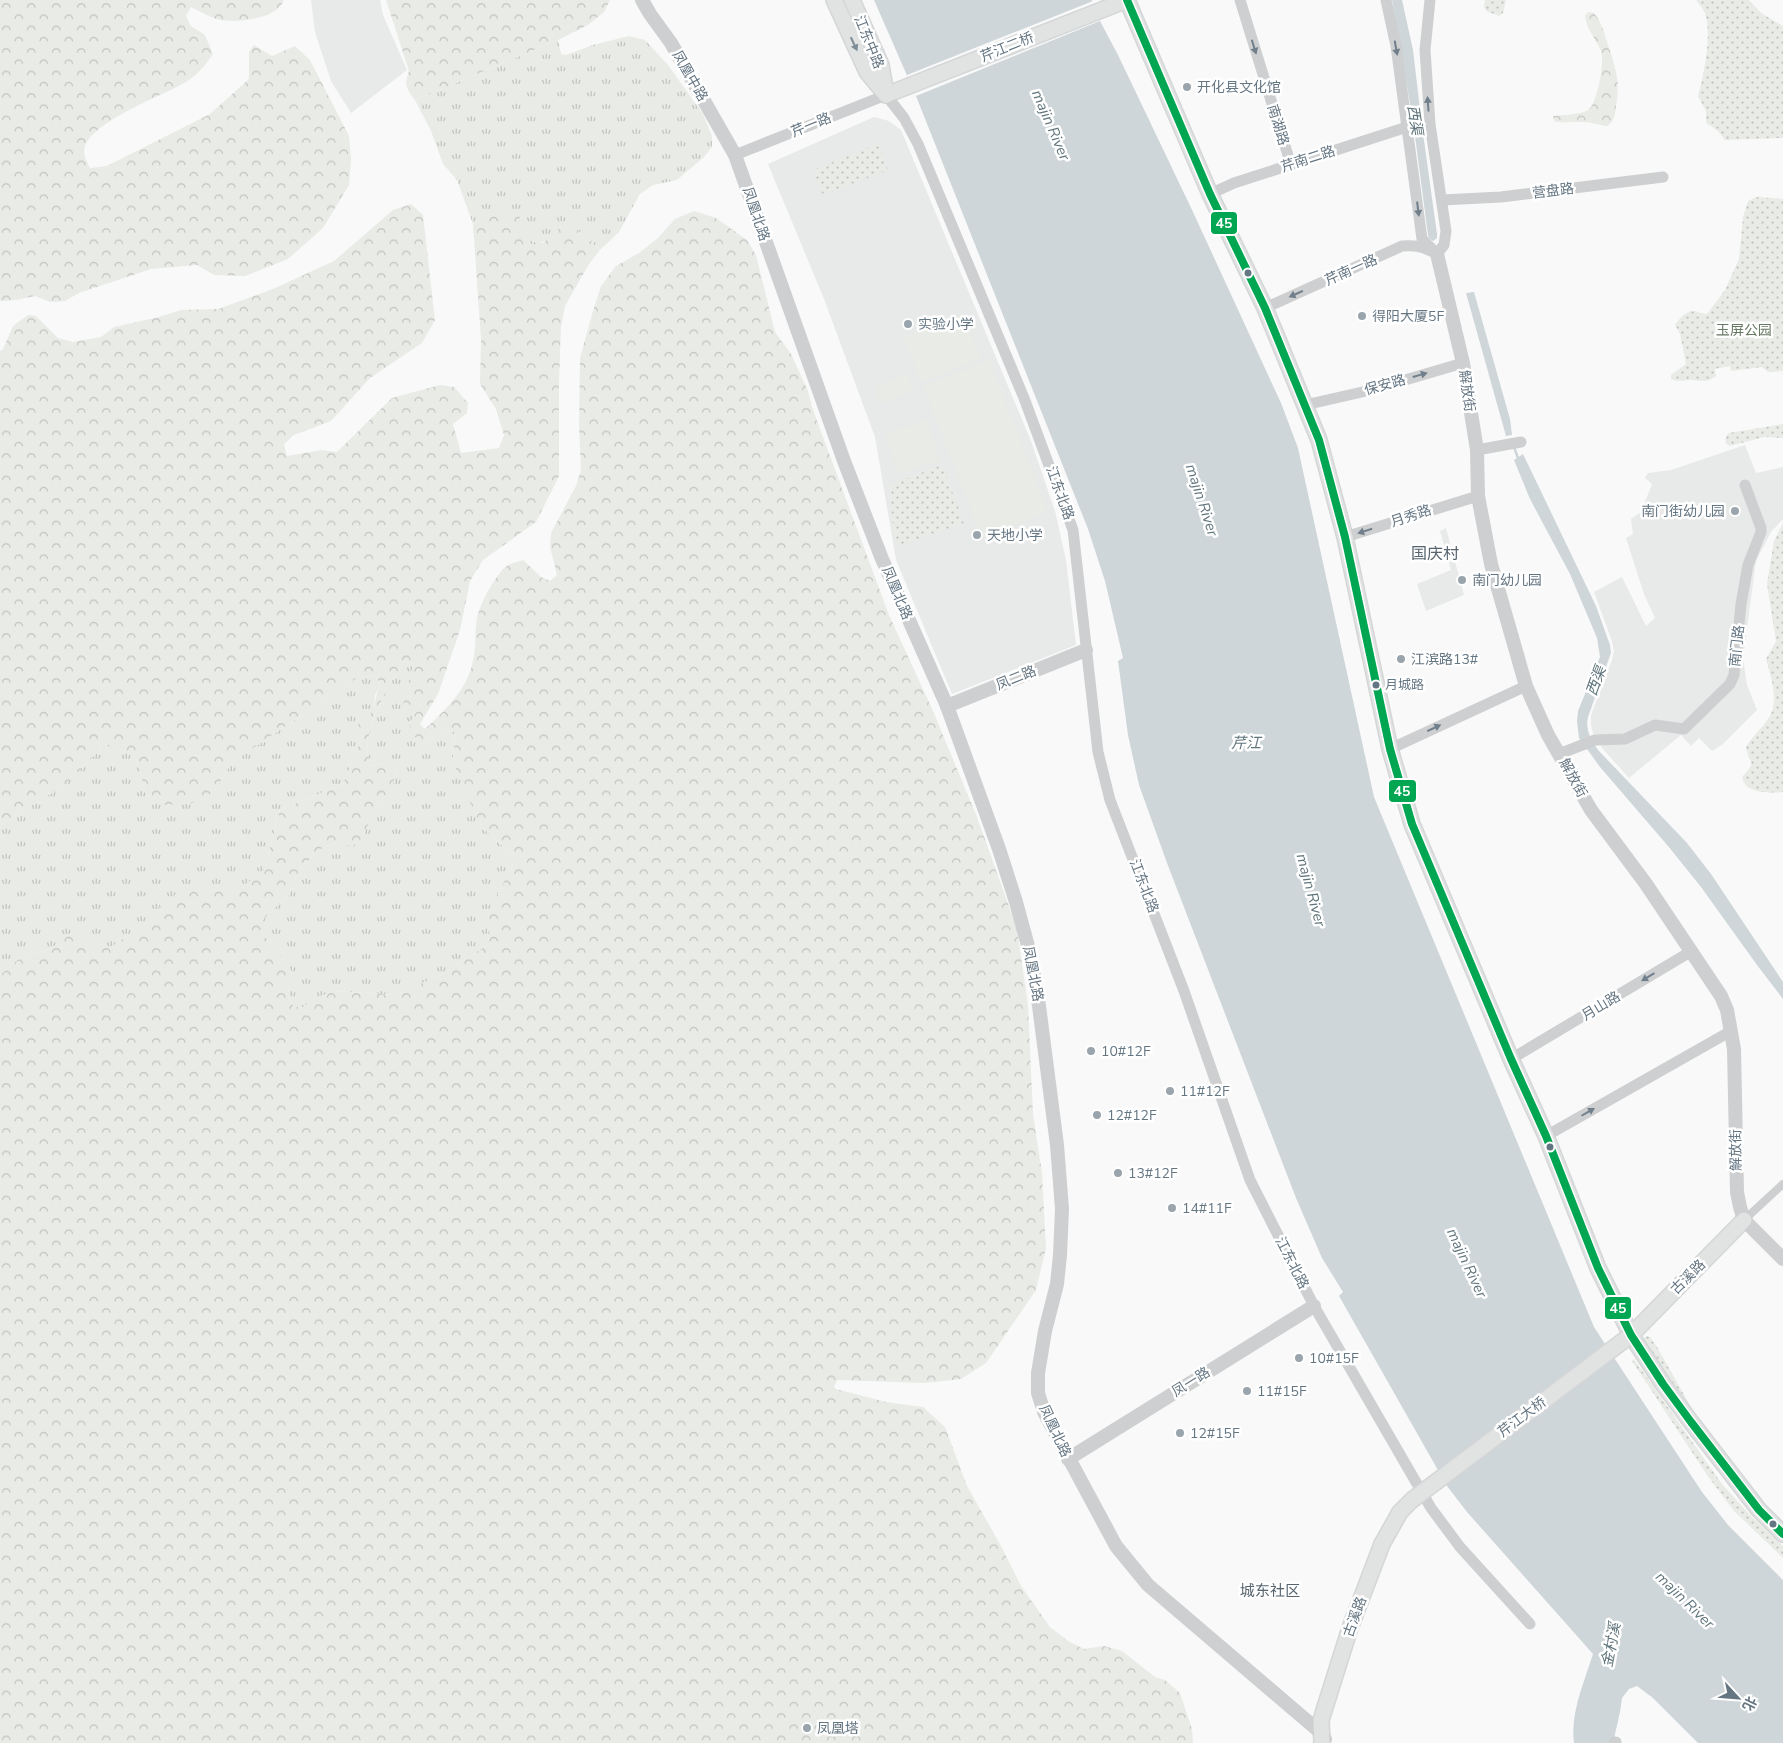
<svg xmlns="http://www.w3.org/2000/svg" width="1783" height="1743" viewBox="0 0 1783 1743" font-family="'Nunito Sans','Noto Sans SC',sans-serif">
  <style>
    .built { fill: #e8e9e9 }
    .grass { fill: url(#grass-tufts) }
    .forest { fill: url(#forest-crowns); fill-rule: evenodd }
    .park { fill: url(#park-dots) }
    .garden { fill: #e8ebe6 }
    .water { fill: #ced6d9 }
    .pier { fill: #f9f9f9 }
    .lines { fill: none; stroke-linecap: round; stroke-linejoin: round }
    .stream { stroke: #ced6d9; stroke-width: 2.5 }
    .secondary-casing { stroke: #d5d6d7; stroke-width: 18 }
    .pedestrian { stroke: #cecfd0; stroke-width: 8 }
    .minor { stroke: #cecfd0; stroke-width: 11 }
    .tertiary { stroke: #cecfd0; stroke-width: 14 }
    .secondary { stroke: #e1e2e2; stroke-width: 15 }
    .secondary-bridge-casing { stroke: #d5d6d7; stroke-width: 18; stroke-linecap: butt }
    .secondary-bridge { stroke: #e1e2e2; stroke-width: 15 }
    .bus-1-casing { stroke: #fff; stroke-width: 11 }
    .bus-1 { stroke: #00a651; stroke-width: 8 }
    .oneway { fill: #7e8c96 }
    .oneway2 { fill: #707f8b }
    .poi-dot { fill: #99a4ac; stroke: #fff; stroke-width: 2 }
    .bus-dot { fill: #657683; stroke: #fff; stroke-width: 2 }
    .labels { text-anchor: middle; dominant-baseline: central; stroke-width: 5; stroke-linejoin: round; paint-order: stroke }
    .bus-label { font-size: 13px; fill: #657683; stroke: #fff; text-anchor: start }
    .street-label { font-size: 14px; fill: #657683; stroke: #fff }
    .poi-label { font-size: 14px; fill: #657683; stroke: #fff; text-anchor: start }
    .park-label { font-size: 14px; fill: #687a64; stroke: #fff }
    .water-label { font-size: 15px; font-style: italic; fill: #60757c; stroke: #fff }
    .neighbourhood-label { font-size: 15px; fill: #57646e; stroke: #fff }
    .quarter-label { font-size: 16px; fill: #57646e; stroke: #fff }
    .line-badge { stroke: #fff; stroke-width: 2 }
    .badge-label { font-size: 14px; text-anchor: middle; font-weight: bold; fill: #fff }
  </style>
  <defs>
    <pattern id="grass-tufts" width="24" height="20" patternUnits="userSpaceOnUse" patternTransform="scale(1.25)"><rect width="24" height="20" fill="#e8ebe6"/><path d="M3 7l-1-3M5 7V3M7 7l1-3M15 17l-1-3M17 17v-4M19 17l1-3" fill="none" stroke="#c0c3c0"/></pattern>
    <pattern id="forest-crowns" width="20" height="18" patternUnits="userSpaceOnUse" patternTransform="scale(1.25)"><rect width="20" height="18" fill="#e8ebe6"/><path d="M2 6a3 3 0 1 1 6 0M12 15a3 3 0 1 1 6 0" fill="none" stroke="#c0c3c0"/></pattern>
    <pattern id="park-dots" width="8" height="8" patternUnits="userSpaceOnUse" patternTransform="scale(1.25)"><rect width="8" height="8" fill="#e8ebe6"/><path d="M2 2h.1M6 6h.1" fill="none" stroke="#c0c3c0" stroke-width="1.8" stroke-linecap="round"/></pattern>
  </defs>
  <rect width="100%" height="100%" fill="#f9f9f9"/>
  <g class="built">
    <path d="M311 0H380L383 15 407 70 351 113 331 81 315 32Z"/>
    <path d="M874 117 889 121 901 130 1031 441 1055 511 1066 560 1076 645 952 694 896 560 875 437 824 299 768 164Z"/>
    <path d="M1745 445 1756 473 1783 467V519L1771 532 1756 561 1743 658 1747 685 1757 710 1723 744 1712 751 1699 738 1691 746 1681 735 1629 778 1602 748 1593 733 1591 725V715L1612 660 1614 651 1612 641 1594 592 1622 577 1646 626 1655 618 1644 594 1626 538 1633 534 1631 519 1641 512 1652 484 1645 478 1648 473 1671 470Z"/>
    <path d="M1446 528 1464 595 1426 611 1417 584 1451 570 1440 531Z"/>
  </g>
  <g class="grass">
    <path d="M629 36 645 40 668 65 703 114 712 136V147L704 157 677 180 653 185 640 194 619 232 600 250 571 224C560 230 543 245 532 245L528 241 495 215 473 224 457 180 443 164 431 131 415 100 558 40 561 54 566 55 593 45Z"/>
    <path d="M405 660 413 664C410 678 415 689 424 700L409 724 424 742 448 730 454 732 455 735 453 761 482 827 509 852 513 865 488 912 490 936 486 946 441 975 395 995 335 991 318 997 301 1009 293 1006 288 992 292 972 261 931V922L272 910 289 895 298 873 318 850 339 842 362 838 374 812 393 785 396 767 387 764 370 766C359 732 387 688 405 660Z"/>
    <path d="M375 676 380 684 375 695 374 710 367 719 363 735 343 784 280 810 264 870 240 889H206L159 905 161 914 111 947C96 946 84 936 69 934L52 948 20 958 0 975V825L63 786 106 744 120 749 136 758 146 794 214 792 231 763 358 677Z"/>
  </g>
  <g class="forest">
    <path d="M0 0H284C277 19 238 23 220 20 210 18 200 11 191 7L186 16 191 26 205 35 213 54C206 65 197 75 186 82 162 96 95 120 85 146 82 153 87 162 90 168L107 166 210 114 249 79V52L254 45 272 56 295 46 310 60 349 136 351 160 349 185 323 228 288 259 245 276 214 275 197 265 151 269 79 293 65 301 50 302 35 296 16 300 0 301Z"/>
    <path d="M386 0H610L604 12 588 25 558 40 415 100C406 88 404 85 409 71Z"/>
    <path d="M1588 12 1594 13C1602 23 1604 33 1608 45 1615 66 1621 82 1616 106 1615 114 1615 121 1607 126 1599 125 1591 122 1582 122 1573 121 1561 124 1554 121L1553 116C1563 115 1579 115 1588 110 1597 105 1605 62 1601 51 1596 39 1587 30 1585 16Z"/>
    <path d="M411 204 423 215 435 320 422 343 370 378 331 421 294 435 284 444 287 456 321 450 337 452 392 398 440 385 454 387 468 403 467 413 453 424 461 453 499 448 504 435 496 409 480 384 481 339 473 224C489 217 503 209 519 216L528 241 532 245 543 243 563 225 571 224 600 250 589 264 565 306 561 327 559 381V476L536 522 483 560 470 581 460 630 438 694 420 724 425 729C445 710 465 692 472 665 477 649 474 634 477 618 481 602 494 576 508 565 512 563 518 562 523 560L541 577 550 581 557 575 550 547 551 533 576 486 581 470 579 425 580 358 593 311 601 286 616 266 639 253 658 238 675 219 694 211 716 218 747 240 756 255 775 332 791 354 808 391 813 410 889 615 933 711 977 817 1017 929 1028 1005 1033 1114 1042 1173 1046 1248 1036 1290 986 1363 961 1379 925 1383 837 1380 834 1387 836 1389 886 1402 923 1407 945 1427 967 1486 1001 1546 1021 1586 1050 1627 1068 1641 1084 1649 1104 1646 1122 1651 1155 1677 1165 1680 1180 1693 1192 1729 1193 1743H0V975L20 958 52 948 69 934C84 936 96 946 111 947L160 914 159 905 162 898 206 889H240L264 870 280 810 343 784 363 735 358 724C380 711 372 704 380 683L375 676 358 677 231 763 214 792 190 804 163 805 146 794 136 758 120 749 106 744 63 786 0 825V351L3 349 13 326 28 315 36 316 58 338 73 342 101 337 114 327 159 317 181 310 218 309 273 289 334 261 393 210ZM405 660 413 664 403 705 408 708 418 694 424 700 409 724 415 737 424 742 448 730 454 732 455 735 453 761 467 796 482 827 509 852 513 865 488 912 490 936 486 946 441 975 395 995 335 991 318 997 301 1008 293 1006 288 992 292 972 261 931V922L272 910 289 895 298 873 318 850 339 842 352 847 362 838 374 812 393 785 396 767 387 764 370 766C359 732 387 688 405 660Z"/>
  </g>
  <g class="park">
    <path d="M1485 0H1506L1503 13 1499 16 1486 11 1484 7Z"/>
    <path d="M1696 0H1749L1761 13 1783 26V138L1725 140 1718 131 1706 123V111L1698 96C1704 76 1712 34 1705 13 1703 9 1699 4 1696 0Z"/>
    <path d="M878 144 888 170 823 195 813 170Z"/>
    <path d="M1757 197 1783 199V371L1768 372 1762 367 1731 371 1730 366 1715 369 1716 376 1710 380 1704 381 1692 380 1676 381 1671 379V375L1686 364 1680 334 1675 325C1679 319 1686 310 1695 311 1700 312 1701 314 1707 314L1725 290 1739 259 1743 217 1748 201Z"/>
    <path d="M1783 424V438L1764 437 1730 446 1726 444C1725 439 1725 436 1729 433Z"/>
    <path d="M942 465 964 523 896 547 892 516 890 485Z"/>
    <path d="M1783 523V792C1769 793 1745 794 1742 777 1758 759 1749 766 1746 747 1752 737 1761 729 1768 719 1780 703 1771 677 1766 659L1776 641 1767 584 1774 541Z"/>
    <path d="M1647 1336 1650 1337 1657 1347 1695 1414 1693 1416 1641 1340Z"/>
    <path d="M1634 1359 1722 1484 1751 1516 1783 1546V1558L1734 1511 1707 1475 1632 1361Z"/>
  </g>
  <g class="garden">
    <path d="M963 314 981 359 921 382 903 337Z"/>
    <path d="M989 360 1048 512 982 538 923 386Z"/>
    <path d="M908 374 914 390 881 403 875 388Z"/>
    <path d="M927 420 940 460 898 474 885 434Z"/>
  </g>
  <g class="water">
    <path d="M874 0H1092L1100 21 1119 57 1193 212 1281 403 1298 448 1374 797 1594 1327 1702 1492 1728 1525 1783 1580V1743H1698L1653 1698 1637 1686 1629 1689 1622 1698 1620 1712 1613 1743H1574C1570 1713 1584 1683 1593 1654L1467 1512 1447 1486 1339 1296 1343 1292 1322 1258 1296 1198 1167 863 1139 785 1128 735 1118 661 1123 658 1105 581 1088 529 916 96Z"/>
    <path d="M1392 0H1402L1413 50 1422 126 1437 234V238L1433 241 1429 238 1428 235 1413 121Z"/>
    <path d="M1474 292 1510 419 1512 435 1506 436 1466 293Z"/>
    <path d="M1523 454 1596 606 1610 645 1611 653 1588 717C1585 730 1591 739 1598 750L1687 843 1711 874 1783 982V999L1757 965 1701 887 1668 846 1600 767 1579 738 1577 721 1578 711 1600 657 1597 638 1570 574 1530 499 1514 460Z"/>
  </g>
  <path class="pier" d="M1093 1 1100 21 916 96 907 75Z"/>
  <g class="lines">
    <path class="stream" d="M1514 447 1519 461"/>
    <defs>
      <g id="secondary">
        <path d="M834 0 867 72 886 95"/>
        <path d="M852 0 881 65 886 94"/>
        <path d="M1127 0 1210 194 1265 308 1319 440 1345 537 1390 749 1412 824 1511 1059 1546 1136 1598 1268 1631 1335 1663 1384 1691 1422 1759 1510 1783 1534"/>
        <path d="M886 95 1127 0"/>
        <path d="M1631 1335 1744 1220"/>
        <path d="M1322 1743 1321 1720 1350 1628 1382 1544 1400 1512 1412 1500"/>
      </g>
    </defs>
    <use href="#secondary" class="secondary-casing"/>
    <path class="pedestrian" d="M1744 1220 1783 1184"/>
    <g class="minor">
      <path d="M1240 0 1291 165"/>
      <path d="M1386 0 1396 46 1422 239 1437 254"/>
      <path d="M1430 0 1425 50 1430 124 1446 231 1444 245 1437 254"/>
      <path d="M735 155 886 95 904 118 918 144 1024 398 1073 530 1098 752 1110 800 1184 991 1250 1180 1314 1306 1431 1508 1460 1547 1530 1624"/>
      <path d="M1210 194 1234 183 1407 127"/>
      <path d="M1442 200 1501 197 1663 177"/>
      <path d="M1265 308 1402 246C1414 245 1421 246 1431 251"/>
      <path d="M1305 405 1371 390 1463 363"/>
      <path d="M1477 450 1521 442"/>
      <path d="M1345 537 1478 496"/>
      <path d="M1390 749 1526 686"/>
      <path d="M1559 754 1595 740 1625 739 1655 725 1684 729 1730 684 1734 675 1741 604 1748 565 1761 532V528L1745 485"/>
      <path d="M1511 1059 1690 952"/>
      <path d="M1546 1136 1731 1031"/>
      <path d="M1614 1742H1616"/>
    </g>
    <g class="tertiary">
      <path d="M642 0 650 14 671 43 735 155 844 461 882 559 947 706 999 849 1016 902 1031 957 1039 1006 1057 1145 1062 1209 1060 1255 1057 1284 1045 1331 1038 1373V1393L1044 1412 1116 1546 1148 1585 1320 1732 1325 1739"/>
      <path d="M1437 254 1463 363 1477 450 1478 496 1491 564 1526 686 1548 735 1591 810 1646 884 1721 996 1727 1010 1734 1049 1737 1192 1740 1207 1744 1220 1783 1259"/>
      <path d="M947 706 1086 650"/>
      <path d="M1068 1459 1314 1306"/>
    </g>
    <use href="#secondary" class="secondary"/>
    <defs>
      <path id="secondary-bridge" d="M1412 1500 1631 1335"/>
    </defs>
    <use href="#secondary-bridge" class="secondary-bridge-casing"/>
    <use href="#secondary-bridge" class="secondary-bridge"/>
    <defs>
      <path id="bus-1" d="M1127 0 1210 194 1265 308 1319 440 1345 537 1390 749 1412 824 1511 1059 1546 1136 1598 1268 1631 1335 1663 1384 1691 1422 1759 1510 1783 1534"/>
    </defs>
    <use href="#bus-1" class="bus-1-casing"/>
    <use href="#bus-1" class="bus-1"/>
  </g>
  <defs><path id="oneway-solid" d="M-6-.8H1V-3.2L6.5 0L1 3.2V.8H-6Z" transform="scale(1.25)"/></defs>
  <use class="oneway" href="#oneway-solid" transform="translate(854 44) rotate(65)"/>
  <g class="oneway2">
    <use href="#oneway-solid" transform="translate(1254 47) rotate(73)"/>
    <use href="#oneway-solid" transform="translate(1396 48) rotate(80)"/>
    <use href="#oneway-solid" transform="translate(1428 104) rotate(-94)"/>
    <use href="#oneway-solid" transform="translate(1418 209) rotate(83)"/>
    <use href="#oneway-solid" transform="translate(1296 294) rotate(156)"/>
    <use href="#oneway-solid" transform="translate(1420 375) rotate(-16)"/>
    <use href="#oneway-solid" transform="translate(1365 531) rotate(163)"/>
    <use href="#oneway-solid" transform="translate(1434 728) rotate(-25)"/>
    <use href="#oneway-solid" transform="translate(1648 977) rotate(149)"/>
    <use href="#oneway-solid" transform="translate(1588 1112) rotate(-30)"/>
  </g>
  <g class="poi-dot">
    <circle cx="1187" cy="87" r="5"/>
    <circle cx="1362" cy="316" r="5"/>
    <circle cx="908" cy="324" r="5"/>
    <circle cx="1735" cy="511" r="5"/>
    <circle cx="977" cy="535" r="5"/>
    <circle cx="1462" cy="580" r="5"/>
    <circle cx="1401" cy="659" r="5"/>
    <circle cx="1091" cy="1051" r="5"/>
    <circle cx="1170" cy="1091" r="5"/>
    <circle cx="1097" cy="1115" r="5"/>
    <circle cx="1118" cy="1173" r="5"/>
    <circle cx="1172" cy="1208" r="5"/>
    <circle cx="1299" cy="1358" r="5"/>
    <circle cx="1247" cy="1391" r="5"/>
    <circle cx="1180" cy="1433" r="5"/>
    <circle cx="807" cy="1728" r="5"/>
  </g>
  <g class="bus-dot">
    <circle cx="1248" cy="273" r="4.5"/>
    <circle cx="1376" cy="685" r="4.5"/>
    <circle cx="1550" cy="1147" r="4.5"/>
    <circle cx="1773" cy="1524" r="4.5"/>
  </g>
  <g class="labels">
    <g class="bus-label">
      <text x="1385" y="685">月城路</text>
    </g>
    <g class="street-label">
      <text transform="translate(869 42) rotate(68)">江东中路</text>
      <text transform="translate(1007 47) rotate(-22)">芹江二桥</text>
      <text transform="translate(690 76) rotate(60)">凤凰中路</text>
      <text transform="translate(811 125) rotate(-22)">芹一路</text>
      <text transform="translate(1278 125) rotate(73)">南湖路</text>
      <text transform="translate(1308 159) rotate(-18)">芹南二路</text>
      <text transform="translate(1553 191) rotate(-7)">营盘路</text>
      <text transform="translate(756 214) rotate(71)">凤凰北路</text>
      <text transform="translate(1351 270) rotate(-24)">芹南一路</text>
      <text transform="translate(1385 385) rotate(-16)">保安路</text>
      <text transform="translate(1467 391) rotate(82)">解放街</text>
      <text transform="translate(1060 493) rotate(70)">江东北路</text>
      <text transform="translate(1411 516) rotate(-18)">月秀路</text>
      <text transform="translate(897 593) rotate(67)">凤凰北路</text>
      <text transform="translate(1737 646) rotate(-84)">南门路</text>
      <text transform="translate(1016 678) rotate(-22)">凤二路</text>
      <text transform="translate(1573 778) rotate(61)">解放街</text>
      <text transform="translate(1144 886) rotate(69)">江东北路</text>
      <text transform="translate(1033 974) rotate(79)">凤凰北路</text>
      <text transform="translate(1601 1006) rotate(-31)">月山路</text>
      <text transform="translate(1736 1150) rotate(-91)">解放街</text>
      <text transform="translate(1292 1263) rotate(63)">江东北路</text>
      <text transform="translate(1688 1277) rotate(-45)">古溪路</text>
      <text transform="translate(1191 1382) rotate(-32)">凤一路</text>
      <text transform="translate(1522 1417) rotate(-37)">芹江大桥</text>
      <text transform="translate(1055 1431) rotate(65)">凤凰北路</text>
      <text transform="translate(1355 1617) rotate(-70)">古溪路</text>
    </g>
    <g class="poi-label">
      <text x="1197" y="87">开化县文化馆</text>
      <text x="1372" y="316">得阳大厦5F</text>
      <text x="918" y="324">实验小学</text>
      <text x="1725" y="511" text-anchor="end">南门街幼儿园</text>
      <text x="987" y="535">天地小学</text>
      <text x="1472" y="580">南门幼儿园</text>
      <text x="1411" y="659">江滨路13#</text>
      <text x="1101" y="1051">10#12F</text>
      <text x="1180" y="1091">11#12F</text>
      <text x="1107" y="1115">12#12F</text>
      <text x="1128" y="1173">13#12F</text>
      <text x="1182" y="1208">14#11F</text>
      <text x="1309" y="1358">10#15F</text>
      <text x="1257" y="1391">11#15F</text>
      <text x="1190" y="1433">12#15F</text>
      <text x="817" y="1728">凤凰塔</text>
    </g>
    <g class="park-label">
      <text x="1744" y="330">玉屏公园</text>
    </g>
    <g class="water-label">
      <text transform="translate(1415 120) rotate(81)">西渠</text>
      <text transform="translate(1051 125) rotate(67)">majin River</text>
      <text transform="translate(1202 500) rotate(72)">majin River</text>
      <text transform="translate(1596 681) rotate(-70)">西渠</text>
      <text x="1246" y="743">芹江</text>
      <text transform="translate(1311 890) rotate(75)">majin River</text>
      <text transform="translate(1467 1263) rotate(65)">majin River</text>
      <text transform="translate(1685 1600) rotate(44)">majin River</text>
      <text transform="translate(1611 1645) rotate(-79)">金村溪</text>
    </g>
    <g class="neighbourhood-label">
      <text x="1270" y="1591">城东社区</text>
    </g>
    <g class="quarter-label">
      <text x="1435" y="554">国庆村</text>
    </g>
  </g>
  <g class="line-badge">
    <rect x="1210" y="211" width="28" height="24" rx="5" fill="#00a651"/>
    <rect x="1388" y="779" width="29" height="24" rx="5" fill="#00a651"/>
    <rect x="1604" y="1296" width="28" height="24" rx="5" fill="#00a651"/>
  </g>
  <g class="badge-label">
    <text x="1224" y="228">45</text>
    <text x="1402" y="796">45</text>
    <text x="1618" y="1313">45</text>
  </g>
  <g transform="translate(1738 1698) rotate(116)" stroke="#ffffff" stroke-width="4" paint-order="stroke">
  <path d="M0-4L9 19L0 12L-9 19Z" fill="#657683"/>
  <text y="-8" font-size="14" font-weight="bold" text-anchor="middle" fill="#657683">北</text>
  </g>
</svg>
